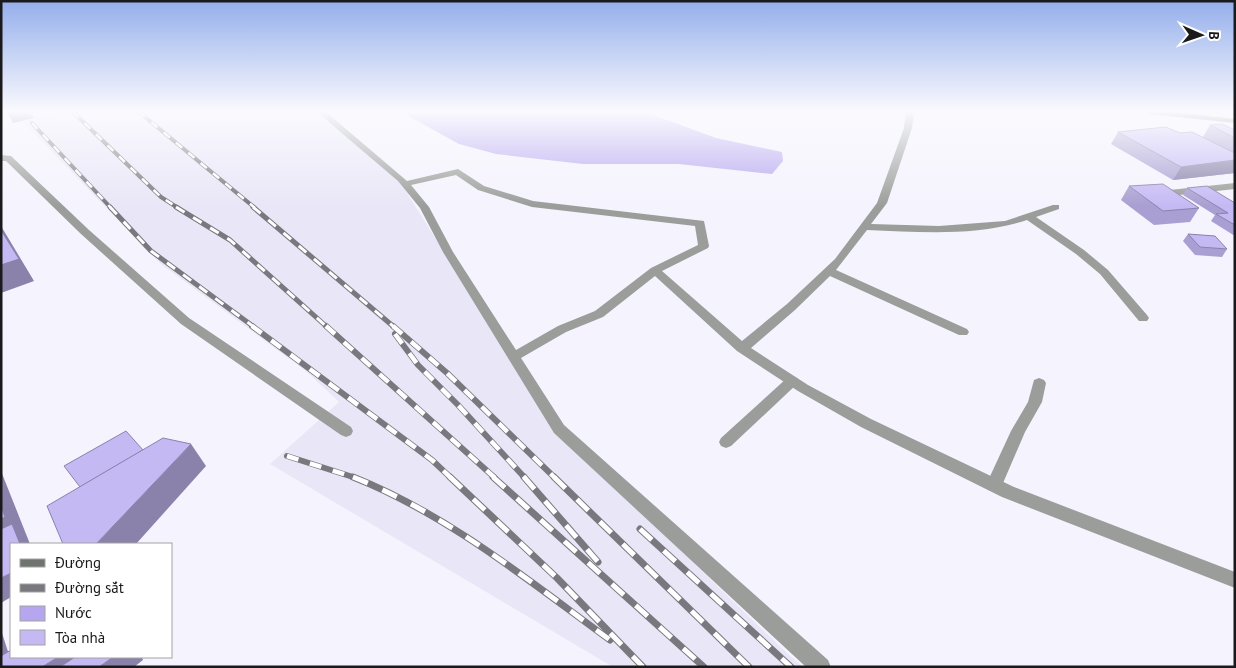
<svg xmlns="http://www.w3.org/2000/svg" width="1236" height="668" viewBox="0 0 1236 668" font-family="'PT Sans',sans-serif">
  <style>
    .built { fill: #e9e6f7 }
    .water { fill: #b6a6ef }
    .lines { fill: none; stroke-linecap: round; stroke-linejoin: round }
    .lane { fill: #9b9d9a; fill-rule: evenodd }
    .street { fill: #9b9d9a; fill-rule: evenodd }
    .secondary { fill: #70746f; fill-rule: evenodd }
    .rail-far3-casing { stroke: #79787e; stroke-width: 4 }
    .rail-far2-casing { stroke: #79787e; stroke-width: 5 }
    .rail-far1-casing { stroke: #79787e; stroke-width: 6 }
    .rail-casing { stroke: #79787e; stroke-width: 7 }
    .rail-far3 { stroke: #fff; stroke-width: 2.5; stroke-dasharray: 8; stroke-linecap: butt }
    .rail-far2 { stroke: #fff; stroke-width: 3; stroke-dasharray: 10; stroke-linecap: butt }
    .rail-far1 { stroke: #fff; stroke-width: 4.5; stroke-dasharray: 12; stroke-linecap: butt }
    .rail { stroke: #fff; stroke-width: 5; stroke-dasharray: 16; stroke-linecap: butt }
    .wall { fill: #a99fd2 }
    .shaded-wall { fill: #8a82ab }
    .building { fill: #c5b9f4; stroke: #8a82ab }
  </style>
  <rect width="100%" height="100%" fill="#f5f3fd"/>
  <path class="built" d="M56 112H313L357 145 400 182 490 325 565 439 789 655 803 667H613L270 464 339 402 306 371 161 264 24 123Z"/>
  <path class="water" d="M401 112H645L716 138 782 152 783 161 772 174 679 164H583L496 154 459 144Z"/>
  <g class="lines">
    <g class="lane">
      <path d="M1 155 11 156 89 230 189 318 351 427 353 431 351 435 346 437 341 435 181 324 81 234 6 161H1Z"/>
      <path d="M792 376 797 378 799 381 797 384 731 446 726 448 721 446 719 442 721 438 787 378Z"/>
      <path d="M1039 378 1044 380 1046 383 1042 402 1025 432 1000 490 994 491 988 490 986 485 1011 431 1028 402 1034 380Z"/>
    </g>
    <g class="street">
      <path d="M317 112H326L407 181 458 169 484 186 533 201 704 221 709 246 708 248 662 271 742 341 787 304 835 259 877 203 904 128 906 112H914L912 128 887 203 871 224 939 226 1005 221 1053 205H1059V209L1036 217 1084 250 1108 270 1147 315 1149 318 1147 321H1139L1100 274 1076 254 1027 220C977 237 919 232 867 230L836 270 967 329 969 332 967 335H959L830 276 795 310 751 348 808 385 871 419 1014 487 1235 572V588L1002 497 861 427 798 391 737 351 655 276 603 317 566 332 521 358 564 425 828 660 831 667H806L554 433 443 252 420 208 398 181ZM456 175 478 190 532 207 695 226 698 245 651 268 595 311 558 326 516 350 453 252 429 207 411 185Z"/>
      <path d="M1235 183V189L1160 197 1155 194 1160 191Z"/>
    </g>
    <path class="secondary" d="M1146 112H1174L1235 119V123L1150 114Z"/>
    <defs>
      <g id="rail-far3">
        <path d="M73 112 161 197 178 208"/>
        <path d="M139 112 255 208"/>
        <path d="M32 123 111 208"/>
      </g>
      <g id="rail-far2">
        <path d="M110 207 151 251 254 327"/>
        <path d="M176 207 230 240 327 327"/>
        <path d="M253 207 394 327"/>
      </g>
      <g id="rail-far1">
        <path d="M252 326 432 460 451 478"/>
        <path d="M326 326 495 478"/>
        <path d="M393 326 447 373 555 478"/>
        <path d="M395 334 418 365 458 405 525 478"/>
        <path d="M287 456 356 478"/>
      </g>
      <g id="rail">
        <path d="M353 477C447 514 529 581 610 640"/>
        <path d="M450 477 557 578 643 667"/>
        <path d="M493 477 704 667"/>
        <path d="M524 477 598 562"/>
        <path d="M554 477 749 667"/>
        <path d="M640 529 791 667"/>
      </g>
    </defs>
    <use href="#rail-far3" class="rail-far3-casing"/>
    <use href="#rail-far2" class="rail-far2-casing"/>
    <use href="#rail-far1" class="rail-far1-casing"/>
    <use href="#rail" class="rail-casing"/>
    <use href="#rail-far3" class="rail-far3"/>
    <use href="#rail-far2" class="rail-far2"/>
    <use href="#rail-far1" class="rail-far1"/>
    <use href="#rail" class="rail"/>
  </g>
  <g class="wall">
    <path d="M1210 125 1235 130V173L1173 180 1111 144 1118 132 1180 133 1203 137Z"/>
    <path d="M1129 186 1199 208 1190 222 1154 225 1121 200Z"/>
    <path d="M1187 188 1235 203V236L1211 221 1215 215 1183 195Z"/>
    <path d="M1188 234 1227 249 1222 257 1195 255 1183 241Z"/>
  </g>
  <g class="shaded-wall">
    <path d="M7 112H30L34 118 13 123Z"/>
    <path d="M1235 159V173L1173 180 1181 167Z"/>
    <path d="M1 226 34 281 1 293Z"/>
    <path d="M191 444 206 466 136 544H96Z"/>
    <path d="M1 471 30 544H20L1 554Z"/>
    <path d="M11 573V597L1 603V578Z"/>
    <path d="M1 630 13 667 1 663Z"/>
    <path d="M58 657H74L78 667H42Z"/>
    <path d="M113 657H142L143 660 134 667H99Z"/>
  </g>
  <g class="building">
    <path d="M1222 124 1235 130V138L1210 125Z"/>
    <path d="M1166 127 1180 133 1192 132 1235 153V160L1181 167 1118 132Z"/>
    <path d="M1163 184 1199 208 1163 211 1129 186Z"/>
    <path d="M1207 186 1235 203V225L1216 214 1228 213 1187 188Z"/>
    <path d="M1 230 19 259 1 265Z"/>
    <path d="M1188 234 1215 236 1227 249 1200 247Z"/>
    <path d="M126 431 143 450 80 487 64 466Z"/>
    <path d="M163 438 191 444 96 544H63L47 506Z"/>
    <path d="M1 506 5 517 1 519Z"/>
    <path d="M12 524 20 544H11V573L1 578V529Z"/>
    <path d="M11 650V657H58L42 667H1V656Z"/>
    <path d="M75 657H113L99 667H60Z"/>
  </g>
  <linearGradient id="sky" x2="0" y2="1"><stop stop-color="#94aeeb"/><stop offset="0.54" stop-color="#fafafe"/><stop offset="1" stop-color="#fafafe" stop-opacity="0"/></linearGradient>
  <rect width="1236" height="206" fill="url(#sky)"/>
  <rect width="1236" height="668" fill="none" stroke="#1a191c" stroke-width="5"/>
  <rect x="10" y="543" width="162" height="115" fill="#ffffff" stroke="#a3a3a4"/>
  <rect x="20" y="559" width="25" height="8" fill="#70746f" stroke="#a3a3a4"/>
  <text x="55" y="568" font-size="15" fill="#1a191c">Đường</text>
  <rect x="20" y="584" width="25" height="8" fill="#79787e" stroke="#a3a3a4"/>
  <text x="55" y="593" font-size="15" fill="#1a191c">Đường sắt</text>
  <rect x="20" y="606" width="25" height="15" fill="#b6a6ef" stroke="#a3a3a4"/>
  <text x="55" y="618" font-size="15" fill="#1a191c">Nước</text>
  <rect x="20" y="630" width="25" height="15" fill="#c5b9f4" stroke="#a3a3a4"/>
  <text x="55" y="643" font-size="15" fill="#1a191c">Tòa nhà</text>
  <g transform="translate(1201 35) rotate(92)" stroke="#ffffff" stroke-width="4" paint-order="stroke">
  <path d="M0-4L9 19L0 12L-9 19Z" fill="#1a191c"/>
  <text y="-8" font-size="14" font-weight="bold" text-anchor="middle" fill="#1a191c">B</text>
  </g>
</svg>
